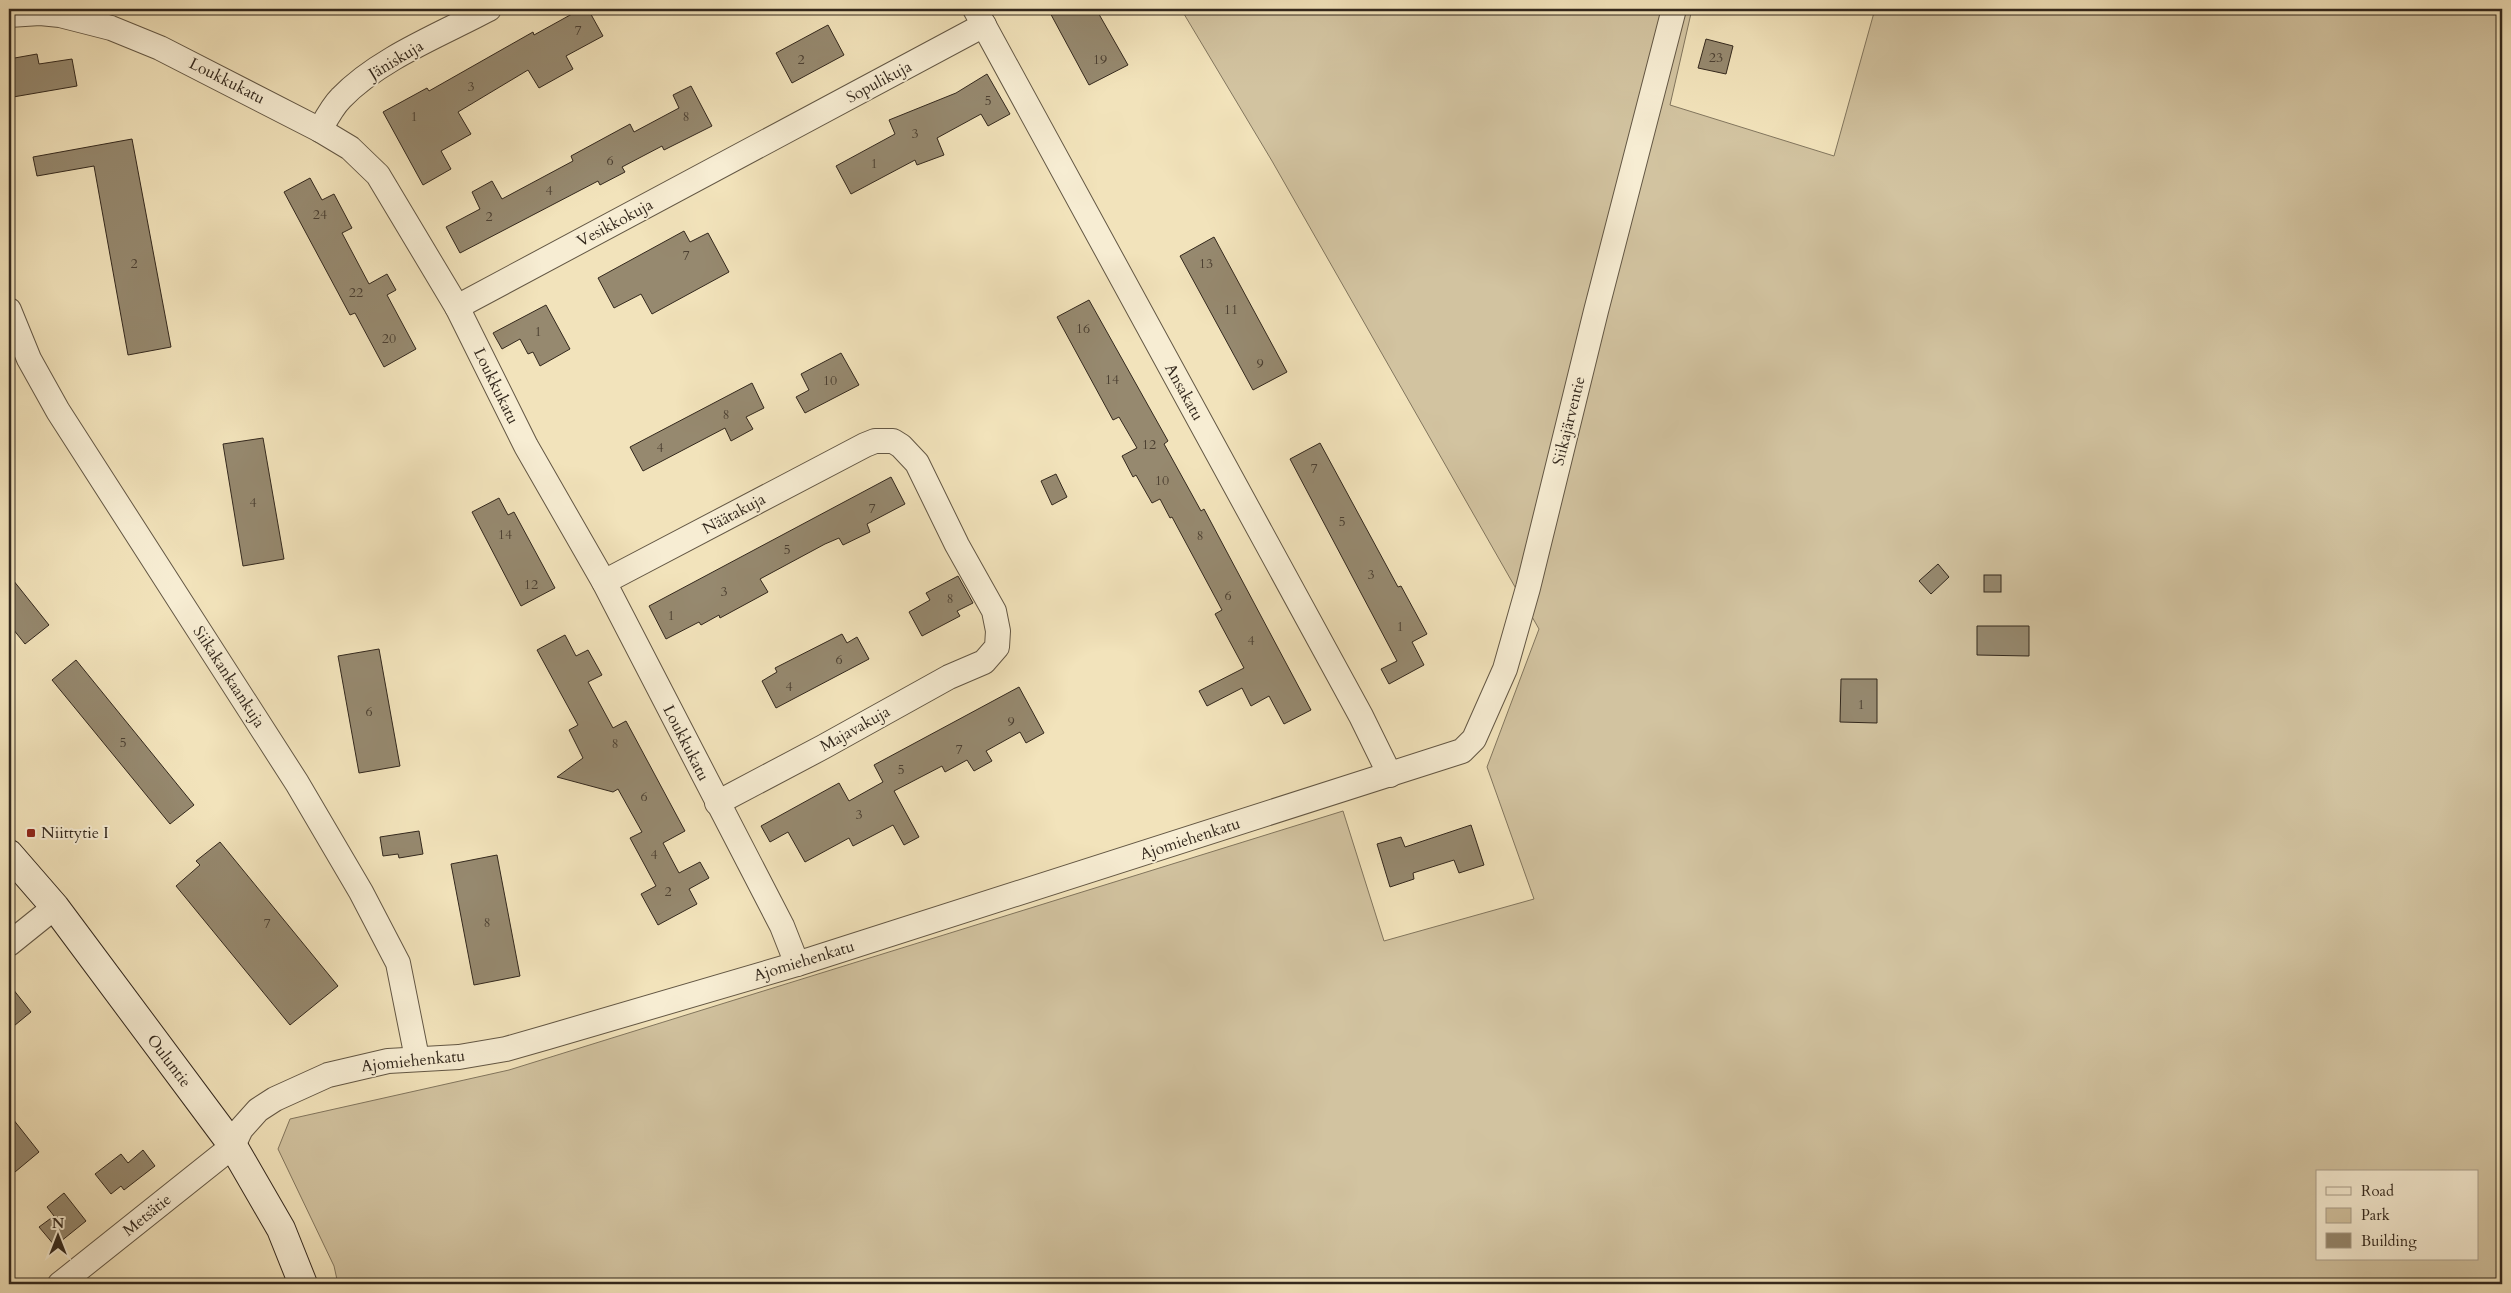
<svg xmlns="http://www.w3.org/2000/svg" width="2511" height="1293" viewBox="0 0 2511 1293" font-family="Cardo,serif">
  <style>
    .green { fill: #d2c3a0; stroke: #82765e; fill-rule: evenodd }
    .building { fill: #96896f; stroke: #33281d }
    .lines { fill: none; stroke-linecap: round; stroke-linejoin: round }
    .street-casing { stroke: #635744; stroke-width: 26 }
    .secondary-casing { stroke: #33281d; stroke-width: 30 }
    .street { stroke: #f7edd3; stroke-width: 24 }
    .secondary { stroke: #f7edd3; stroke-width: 28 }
    .poi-dot { fill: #8f2418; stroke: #f7edd3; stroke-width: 2 }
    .labels { text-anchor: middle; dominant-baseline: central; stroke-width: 4; stroke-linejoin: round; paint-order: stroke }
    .number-label { font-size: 14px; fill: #4c4032 }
    .street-label { font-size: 16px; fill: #33281d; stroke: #f7edd3 }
    .poi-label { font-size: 16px; fill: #33281d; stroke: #f7edd3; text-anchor: start }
  </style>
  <rect width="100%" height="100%" fill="#f2e3bb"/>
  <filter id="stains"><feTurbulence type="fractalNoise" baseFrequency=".004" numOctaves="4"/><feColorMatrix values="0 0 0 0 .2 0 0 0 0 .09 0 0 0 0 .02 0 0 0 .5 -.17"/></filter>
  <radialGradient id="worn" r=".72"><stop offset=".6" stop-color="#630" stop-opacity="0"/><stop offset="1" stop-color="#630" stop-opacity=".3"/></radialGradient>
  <path class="green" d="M1181 9H1692L1670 105 1834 156 1875 9H2502V1284H338L334 1266 278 1149 290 1119 509 1070 1343 811 1384 941 1534 899 1487 767 1539 629 1272 161ZM2317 1172H2477V1259H2317Z"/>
  <g class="building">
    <path d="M581 9H588L603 36 566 56 573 69 539 88 528 70 458 112 471 134 441 151 451 169 423 185 383 112 427 88 429 91 533 32 534 35Z"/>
    <path d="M1048 9H1096L1128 65 1089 85Z"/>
    <path d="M828 25 844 55 792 83 776 53Z"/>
    <path d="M1706 39 1733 46 1726 74 1698 68Z"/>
    <path d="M37 54 39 64 72 59 77 86 13 97 9 59Z"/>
    <path d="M987 74 1010 114 988 126 981 114 937 138 944 155 917 165 915 160 851 194 836 166 895 134 889 120 956 93Z"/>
    <path d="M691 86 712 126 664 150 662 146 622 167 625 172 600 185 598 181 460 253 446 227 480 209 472 192 492 181 502 199 573 161 571 156 630 124 634 132 679 108 673 95Z"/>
    <path d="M132 139 171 347 128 355 94 166 37 176 33 157Z"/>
    <path d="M310 178 322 200 334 194 352 228 342 233 369 284 387 274 396 290 387 295 416 349 384 367 355 313 350 315 284 192Z"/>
    <path d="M684 231 690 242 708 233 729 272 652 314 641 294 614 308 598 278Z"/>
    <path d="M1214 237 1287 372 1253 390 1180 256Z"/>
    <path d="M1089 300 1168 441 1164 444 1201 511 1204 509 1311 710 1284 724 1269 696 1251 706 1242 688 1207 706 1199 691 1244 668 1215 614 1222 610 1172 517 1170 518 1160 499 1152 503 1136 475 1133 477 1122 456 1137 448 1119 417 1113 420 1057 317Z"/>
    <path d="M546 305 570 349 540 366 533 352 528 354 520 339 502 349 493 333Z"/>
    <path d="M841 353 859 385 805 413 796 397 809 390 801 374Z"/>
    <path d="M752 383 764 408 746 417 753 429 731 441 725 428 643 471 630 447Z"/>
    <path d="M263 438 284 559 243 566 223 444Z"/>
    <path d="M1320 443 1398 587 1401 586 1427 634 1412 642 1424 665 1389 684 1381 669 1397 661 1290 459Z"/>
    <path d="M1056 474 1067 497 1052 505 1041 481Z"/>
    <path d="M891 477 905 504 867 524 870 532 843 545 839 538 825 544 760 579 768 592 720 618 719 615 701 625 699 622 666 639 649 606Z"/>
    <path d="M499 498 508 515 514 512 555 588 521 606 472 512Z"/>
    <path d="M1938 564 1949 577 1931 594 1919 581Z"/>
    <path d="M9 575 49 625 25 644 9 624Z"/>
    <rect x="1984" y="575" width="17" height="17"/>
    <path d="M958 576 973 603 957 611 960 616 922 636 909 612 930 600 926 593Z"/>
    <path d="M1977 626H2029V656L1977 655Z"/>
    <path d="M842 634 847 643 857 637 869 659 776 708 762 681 777 672 775 668Z"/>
    <path d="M565 635 576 656 588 650 602 675 588 682 613 728 626 721 685 831 663 843 679 873 700 862 709 878 689 889 697 904 658 925 641 894 656 886 630 838 642 832 618 789 613 792 557 777 583 758 569 730 578 725 537 650Z"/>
    <path d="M379 649 400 766 359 773 338 656Z"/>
    <path d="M76 660 194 805 170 824 52 680Z"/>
    <path d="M1841 679H1877V723L1840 722Z"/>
    <path d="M1019 687 1044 733 1026 743 1020 732 986 751 992 761 974 771 967 760 945 772 942 766 894 791 919 837 904 845 893 825 853 846 849 838 805 862 788 832 770 842 761 826 839 783 849 801 883 782 874 765Z"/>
    <path d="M1471 825 1484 865 1459 873 1454 860 1413 873 1414 879 1390 887 1377 844 1401 837 1405 847Z"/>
    <path d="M419 831 423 854 399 858 398 854 383 856 380 837Z"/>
    <path d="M220 842 338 986 290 1025 176 886 200 865 196 861Z"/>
    <path d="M497 855 520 976 474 985 451 864Z"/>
    <path d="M9 984 31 1012 9 1030Z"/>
    <path d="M9 1114 39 1152 9 1177Z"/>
    <path d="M143 1150 155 1166 124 1190 121 1186 111 1194 95 1174 121 1154 128 1163Z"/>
    <path d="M64 1193 86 1221 55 1246 39 1227 54 1216 47 1207Z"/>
  </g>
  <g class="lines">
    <defs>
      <g id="street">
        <path d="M975 9 1361 716 1390 775"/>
        <path d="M9 15 40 13 60 15 111 28 160 48 320 130 350 148 378 175 457 307 526 446 604 582 782 926 797 964"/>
        <path d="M320 130C326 119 332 107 341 98 378 59 442 34 489 9"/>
        <path d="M457 307 984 25"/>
        <path d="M9 310 29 359 58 411 297 783 361 892 398 963 417 1058"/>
        <path d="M604 582 865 445 875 441H893L901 446 917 463 957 545 994 611 998 631 997 647 984 662 949 677 823 747 717 803"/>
        <path d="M9 944 55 907"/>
        <path d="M60 1284 233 1146 241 1129 258 1110 275 1099 328 1075 388 1061 459 1057 506 1049 548 1037 797 964 1462 751 1474 739 1505 669 1528 588 1596 311 1674 9"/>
      </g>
      <path id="secondary" d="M9 854 55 907 233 1146 281 1229 303 1284"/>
    </defs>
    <use href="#street" class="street-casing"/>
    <use href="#secondary" class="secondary-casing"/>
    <use href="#street" class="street"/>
    <use href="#secondary" class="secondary"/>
  </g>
  <rect class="poi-dot" x="26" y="828" width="10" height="10" rx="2.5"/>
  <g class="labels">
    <g class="number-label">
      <text x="578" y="30">7</text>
      <text x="1716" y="57">23</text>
      <text x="801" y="59">2</text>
      <text x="1100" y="59">19</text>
      <text x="471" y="86">3</text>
      <text x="988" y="100">5</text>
      <text x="414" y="116">1</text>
      <text x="686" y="116">8</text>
      <text x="915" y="133">3</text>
      <text x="610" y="160">6</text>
      <text x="874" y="163">1</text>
      <text x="549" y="190">4</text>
      <text x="320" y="214">24</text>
      <text x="489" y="216">2</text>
      <text x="686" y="255">7</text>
      <text x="134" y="263">2</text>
      <text x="1206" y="263">13</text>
      <text x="356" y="292">22</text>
      <text x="1231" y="309">11</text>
      <text x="1083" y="328">16</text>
      <text x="538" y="331">1</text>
      <text x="389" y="338">20</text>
      <text x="1260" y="363">9</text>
      <text x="1112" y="379">14</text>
      <text x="830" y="380">10</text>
      <text x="726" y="414">8</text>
      <text x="1149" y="444">12</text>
      <text x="660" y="447">4</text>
      <text x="1314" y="468">7</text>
      <text x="1162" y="480">10</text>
      <text x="253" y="502">4</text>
      <text x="872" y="508">7</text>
      <text x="1342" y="521">5</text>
      <text x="505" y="534">14</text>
      <text x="1200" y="535">8</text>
      <text x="787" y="549">5</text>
      <text x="1371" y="574">3</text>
      <text x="531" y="584">12</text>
      <text x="724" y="591">3</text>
      <text x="1228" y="595">6</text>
      <text x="950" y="598">8</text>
      <text x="671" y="615">1</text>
      <text x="1400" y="626">1</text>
      <text x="1251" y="640">4</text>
      <text x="839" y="659">6</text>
      <text x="789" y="686">4</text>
      <text x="1861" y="704">1</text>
      <text x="369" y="711">6</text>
      <text x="1011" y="721">9</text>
      <text x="123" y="742">5</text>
      <text x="615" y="743">8</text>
      <text x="959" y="749">7</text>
      <text x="901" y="769">5</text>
      <text x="644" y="796">6</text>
      <text x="859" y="814">3</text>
      <text x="654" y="854">4</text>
      <text x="668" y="891">2</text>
      <text x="487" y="922">8</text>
      <text x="267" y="923">7</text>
    </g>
    <g class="street-label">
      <text transform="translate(396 60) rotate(-31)">Jäniskuja</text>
      <text transform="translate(227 81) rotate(27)">Loukkukatu</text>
      <text transform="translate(879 82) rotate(-28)">Sopulikuja</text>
      <text transform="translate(615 223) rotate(-28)">Vesikkokuja</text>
      <text transform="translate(496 386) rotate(64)">Loukkukatu</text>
      <text transform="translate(1184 392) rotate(61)">Ansakatu</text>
      <text transform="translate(1569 421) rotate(-76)">Siikajärventie</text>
      <text transform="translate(734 514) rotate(-28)">Näätakuja</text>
      <text transform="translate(229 677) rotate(57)">Siikakankaankuja</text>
      <text transform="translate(855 729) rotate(-29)">Majavakuja</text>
      <text transform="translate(686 743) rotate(63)">Loukkukatu</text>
      <text transform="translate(1190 839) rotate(-18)">Ajomiehenkatu</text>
      <text transform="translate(804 961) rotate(-17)">Ajomiehenkatu</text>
      <text transform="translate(169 1061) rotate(53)">Ouluntie</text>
      <text transform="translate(413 1061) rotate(-6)">Ajomiehenkatu</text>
      <text transform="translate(147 1215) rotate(-39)">Metsätie</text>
    </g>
    <g class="poi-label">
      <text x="41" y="833">Niittytie I</text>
    </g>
  </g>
  <rect width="2511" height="1293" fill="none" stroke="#f2e3bb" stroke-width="30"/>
  <rect x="10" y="10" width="2491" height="1273" fill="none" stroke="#33281d" stroke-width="2.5"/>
  <rect x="15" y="15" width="2481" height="1263" fill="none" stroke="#33281d"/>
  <rect x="2316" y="1170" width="162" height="90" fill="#f7edd3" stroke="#a99e8a"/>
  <rect x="2326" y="1187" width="25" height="8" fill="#f7edd3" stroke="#a99e8a"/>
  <text x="2361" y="1196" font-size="15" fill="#33281d">Road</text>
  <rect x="2326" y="1208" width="25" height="15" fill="#d2c3a0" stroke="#a99e8a"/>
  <text x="2361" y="1220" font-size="15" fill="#33281d">Park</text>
  <rect x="2326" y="1233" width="25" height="15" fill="#96896f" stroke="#a99e8a"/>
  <text x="2361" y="1246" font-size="15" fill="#33281d">Building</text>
  <g transform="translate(58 1236)" stroke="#f7edd3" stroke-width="4" paint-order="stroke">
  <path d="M0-4L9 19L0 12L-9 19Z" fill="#33281d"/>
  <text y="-8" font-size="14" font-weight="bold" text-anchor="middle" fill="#33281d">N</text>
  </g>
  <rect width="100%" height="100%" filter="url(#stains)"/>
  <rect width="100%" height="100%" fill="url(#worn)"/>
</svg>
